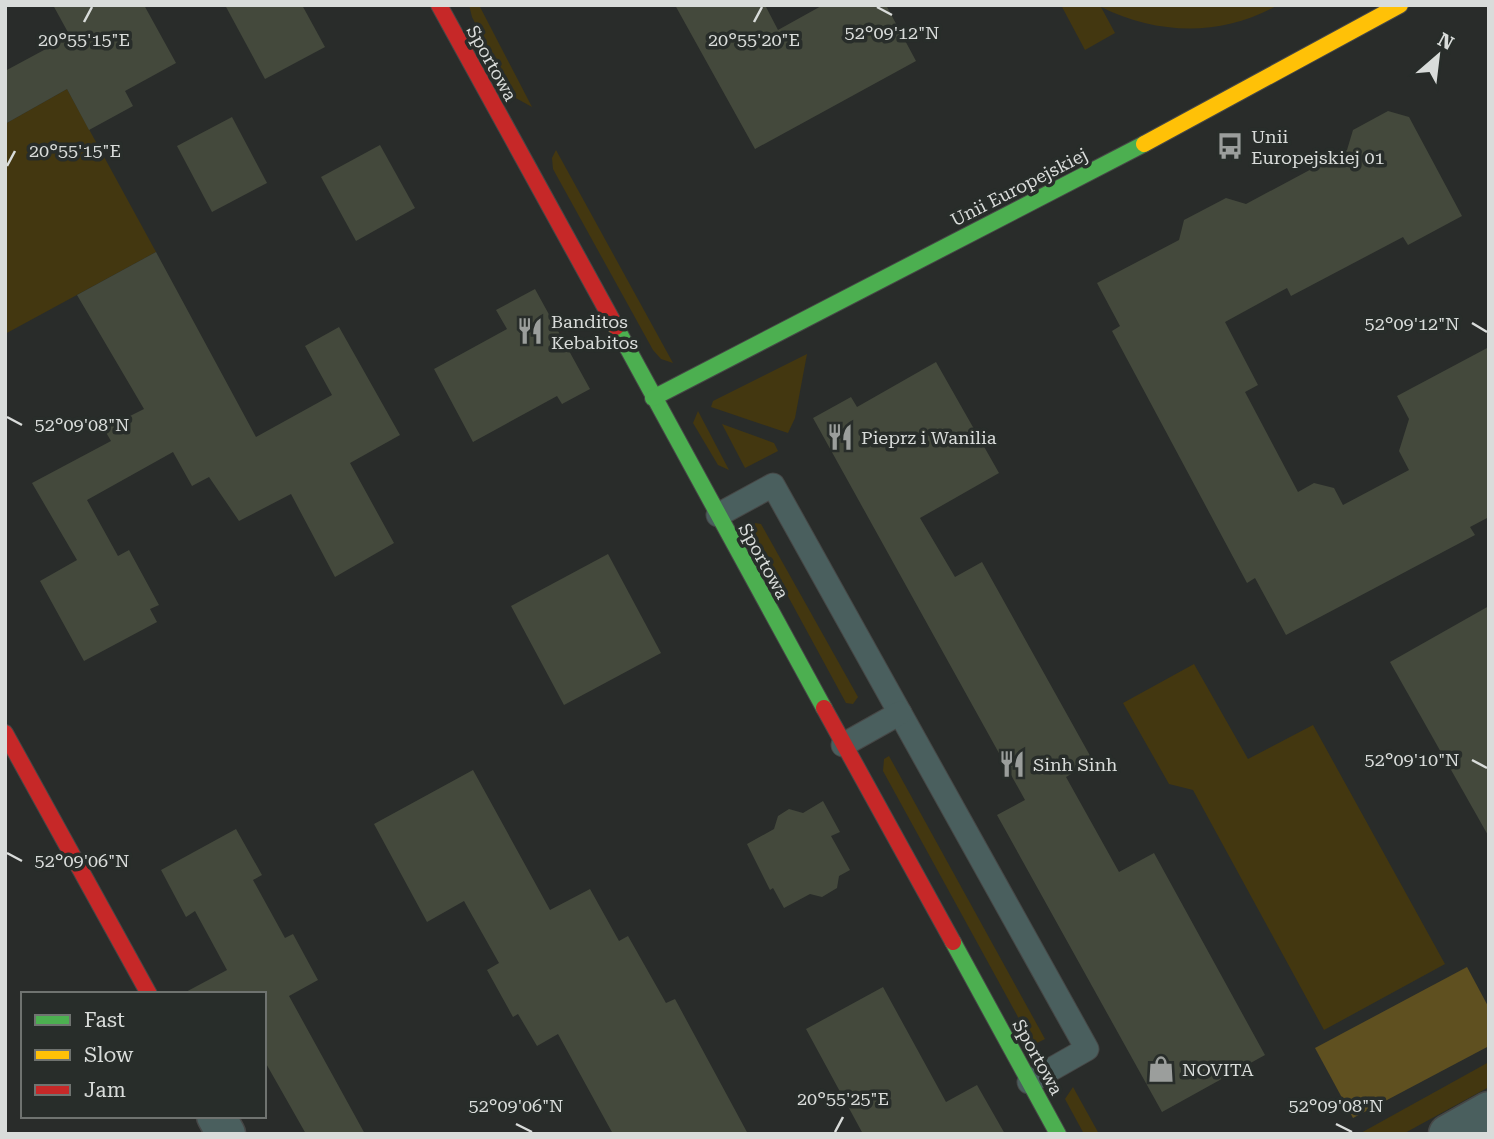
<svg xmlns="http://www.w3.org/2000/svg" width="1494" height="1139" viewBox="0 0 1494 1139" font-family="'Roboto Serif',serif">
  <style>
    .green { fill: #433710 }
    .forest { fill: #5f5020 }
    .building { fill: #44493c }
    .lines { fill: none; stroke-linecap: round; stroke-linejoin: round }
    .lane-casing { stroke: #464746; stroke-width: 25 }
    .street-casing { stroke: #464746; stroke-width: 41 }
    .fast-casing { stroke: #464746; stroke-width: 18 }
    .slow-casing { stroke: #464746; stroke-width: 18 }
    .jam-casing { stroke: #464746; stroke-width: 18 }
    .lane { stroke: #4a5f5e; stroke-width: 23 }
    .street { stroke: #4a5f5e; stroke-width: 38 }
    .fast { stroke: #4caf50; stroke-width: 16 }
    .slow { stroke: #ffc107; stroke-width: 16 }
    .jam { stroke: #c62828; stroke-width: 16 }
    .ticks { fill: none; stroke: #d9dcda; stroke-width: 2.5 }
    .labels { text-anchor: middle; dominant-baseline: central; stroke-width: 7; stroke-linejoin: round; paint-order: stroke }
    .street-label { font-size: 18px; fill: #d9dcda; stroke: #282d2a }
    .poi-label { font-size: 18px; fill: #d9dcda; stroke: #282d2a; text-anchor: start }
    .ticks-label { font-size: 18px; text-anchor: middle; fill: #d9dcda; stroke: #282d2a; stroke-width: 7; stroke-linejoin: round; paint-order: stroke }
  </style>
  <rect width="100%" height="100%" fill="#292c2a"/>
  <g class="green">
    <path d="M469 5H479L532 107 514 97 472 17Z"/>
    <path d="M1061 5H1278C1221 37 1158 35 1101 7L1115 33 1085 50Z"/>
    <path d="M67 89 156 252 5 334V124Z"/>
    <path d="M556 150 673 363 661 359 653 350 553 169 552 158Z"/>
    <path d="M807 354 795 418 788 433 711 407 713 401Z"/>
    <path d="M698 411 729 470 718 465 693 423Z"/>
    <path d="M722 424 774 443 778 451 745 468Z"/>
    <path d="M755 523 761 524 858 697 853 704 846 703 752 530Z"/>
    <path d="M1194 664 1248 759 1313 725 1445 964 1324 1030 1193 790 1169 784 1123 703Z"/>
    <path d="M889 756 1045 1039 1037 1043 1030 1039 883 771 884 759Z"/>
    <path d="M1489 1062V1087L1403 1134H1359Z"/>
    <path d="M1073 1087 1099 1134H1084L1065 1099Z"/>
  </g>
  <path class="forest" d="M1467 967 1489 1008V1046L1353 1118 1315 1048Z"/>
  <g class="building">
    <path d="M53 5H144L176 63 125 91 133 106 89 130 67 89 5 124V71L70 36Z"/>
    <path d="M225 5H302L325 47 265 79Z"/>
    <path d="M675 5H765L778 30 823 5H886L916 61 755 149Z"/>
    <path d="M1388 111 1409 117 1462 216 1408 245 1403 237 1291 296 1287 288 1225 322 1258 385 1245 392 1298 492 1314 483 1334 488 1343 505 1409 470 1399 451 1409 419 1397 396 1489 347V517L1470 527 1475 535 1286 635 1255 578 1247 583 1112 331 1120 326 1097 283 1179 240 1184 220 1226 198 1246 204 1347 150 1353 130Z"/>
    <path d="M232 117 267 183 212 212 177 146Z"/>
    <path d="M380 145 415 208 356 241 321 177Z"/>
    <path d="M156 252 256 437 332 395 305 346 339 327 400 435 350 463 394 543 335 577 291 494 239 521 209 477 192 486 173 452 87 500 118 556 129 550 159 605 150 609 157 622 84 661 40 581 77 560 32 483 111 441 104 429 144 409 77 295Z"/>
    <path d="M535 289 590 389 562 404 557 396 473 442 434 369 507 329 496 310Z"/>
    <path d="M936 362 999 473 920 518 955 577 982 562 1093 761 1066 777 1119 872 1154 853 1265 1055 1162 1112 997 815 1025 800 813 418 851 397 857 407Z"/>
    <path d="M608 554 661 653 564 705 511 606Z"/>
    <path d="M1489 606V837L1390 662Z"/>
    <path d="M473 770 550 910 590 889 619 941 628 936 666 1003 675 999 748 1134H613L558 1034 537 1046 518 1014 513 1017 487 970 499 963 464 901 427 922 374 824Z"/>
    <path d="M823 801 840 832 831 836 850 870 839 876 837 888 822 897 810 894 784 908 773 888 770 890 747 844 774 829 778 816 789 809 803 813Z"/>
    <path d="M236 829 262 875 253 880 285 938 293 934 318 980 289 996 365 1134H306L264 1060V994H182L227 970 195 911 186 917 161 870Z"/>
    <path d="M883 987 946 1102 977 1085 1005 1134H863L806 1029Z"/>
  </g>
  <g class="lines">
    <defs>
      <g id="lane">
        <path d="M718 515 773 485 1087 1049 1029 1082"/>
        <path d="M843 745 900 713"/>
      </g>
      <g id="street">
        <path d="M216 1116 226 1134"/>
        <path d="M1448 1134 1489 1111"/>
      </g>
      <g id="fast">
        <path d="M616 327 824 708"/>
        <path d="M653 398 1144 144"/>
        <path d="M953 942 1058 1134"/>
      </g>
      <path id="slow" d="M1144 144 1400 5"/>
      <g id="jam">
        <path d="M439 5 616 327"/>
        <path d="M824 708 953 942"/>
        <path d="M5 733 149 994"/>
      </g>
    </defs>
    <use href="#lane" class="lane-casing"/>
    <use href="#street" class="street-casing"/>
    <use href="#fast" class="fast-casing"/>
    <use href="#slow" class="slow-casing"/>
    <use href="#jam" class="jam-casing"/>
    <use href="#lane" class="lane"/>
    <use href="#street" class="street"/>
    <use href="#fast" class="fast"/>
    <use href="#slow" class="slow"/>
    <use href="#jam" class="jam"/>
  </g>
  <path class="ticks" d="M877 7 892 15M84 22 92 7M754 22 762 7M7 166 15 151M1472 323 1487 332M7 417 22 425M1472 760 1487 768M7 853 22 861M516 1124 532 1132M1336 1124 1352 1132M835 1132 843 1117"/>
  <defs>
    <symbol id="bus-bare" viewBox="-9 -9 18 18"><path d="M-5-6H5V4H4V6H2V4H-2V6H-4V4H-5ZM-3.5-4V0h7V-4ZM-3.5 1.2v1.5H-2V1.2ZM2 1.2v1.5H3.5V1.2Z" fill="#9b9e9c" stroke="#282d2a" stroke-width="2.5" paint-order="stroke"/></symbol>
    <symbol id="restaurant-bare" viewBox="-9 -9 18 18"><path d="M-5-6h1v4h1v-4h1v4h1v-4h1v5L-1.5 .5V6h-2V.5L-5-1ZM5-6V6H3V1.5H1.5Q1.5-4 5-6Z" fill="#9b9e9c" stroke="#282d2a" stroke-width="2.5" paint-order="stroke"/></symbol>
    <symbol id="shop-bare" viewBox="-9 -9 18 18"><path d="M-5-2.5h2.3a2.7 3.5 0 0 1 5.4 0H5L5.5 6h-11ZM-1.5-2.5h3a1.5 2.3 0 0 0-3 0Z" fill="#9b9e9c" stroke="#282d2a" stroke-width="2.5" paint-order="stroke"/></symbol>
  </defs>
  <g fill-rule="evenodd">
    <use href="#bus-bare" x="1211" y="127" width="38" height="38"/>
    <use href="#restaurant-bare" x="511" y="312" width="38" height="38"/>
    <use href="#restaurant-bare" x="821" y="418" width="38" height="38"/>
    <use href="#restaurant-bare" x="993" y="745" width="38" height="38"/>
    <use href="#shop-bare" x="1142" y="1050" width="38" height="38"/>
  </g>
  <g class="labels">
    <g class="street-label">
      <text transform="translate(492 63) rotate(61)">Sportowa</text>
      <text transform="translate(1019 187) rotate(-27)">Unii Europejskiej</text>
      <text transform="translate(764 561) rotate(61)">Sportowa</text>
      <text transform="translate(1038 1057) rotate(61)">Sportowa</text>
    </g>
    <g class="poi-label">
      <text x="1251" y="136">Unii<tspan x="1251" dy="21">Europejskiej 01</tspan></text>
      <text x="551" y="321">Banditos<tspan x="551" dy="21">Kebabitos</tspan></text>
      <text x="861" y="437">Pieprz i Wanilia</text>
      <text x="1033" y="764">Sinh Sinh</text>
      <text x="1182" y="1069">NOVITA</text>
    </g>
  </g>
  <g class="ticks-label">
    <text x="892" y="39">52°09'12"N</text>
    <text x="84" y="46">20°55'15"E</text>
    <text x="754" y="46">20°55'20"E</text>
    <text x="75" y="157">20°55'15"E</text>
    <text x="1412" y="330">52°09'12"N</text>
    <text x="82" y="431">52°09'08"N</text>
    <text x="1412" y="766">52°09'10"N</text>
    <text x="82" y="867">52°09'06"N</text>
    <text x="843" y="1105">20°55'25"E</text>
    <text x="516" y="1112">52°09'06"N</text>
    <text x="1336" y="1112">52°09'08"N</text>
  </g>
  <rect width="1494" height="1139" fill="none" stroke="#d9dcda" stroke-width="14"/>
  <rect x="21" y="992" width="245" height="126" fill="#282d2a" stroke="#6f7370" stroke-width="2"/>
  <rect x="35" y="1015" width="35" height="10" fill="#4caf50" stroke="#6f7370" stroke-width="2"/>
  <text x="84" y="1027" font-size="21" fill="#d9dcda">Fast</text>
  <rect x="35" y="1050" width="35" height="10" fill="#ffc107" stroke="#6f7370" stroke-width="2"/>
  <text x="84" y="1062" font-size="21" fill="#d9dcda">Slow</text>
  <rect x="35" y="1085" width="35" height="10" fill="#c62828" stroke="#6f7370" stroke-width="2"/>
  <text x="84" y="1097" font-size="21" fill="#d9dcda">Jam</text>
  <g transform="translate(1438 56) rotate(28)" stroke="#282d2a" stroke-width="5" paint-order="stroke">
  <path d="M0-5L12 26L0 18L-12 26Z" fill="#d9dcda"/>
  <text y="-10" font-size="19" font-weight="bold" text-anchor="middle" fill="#d9dcda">N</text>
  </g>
</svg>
